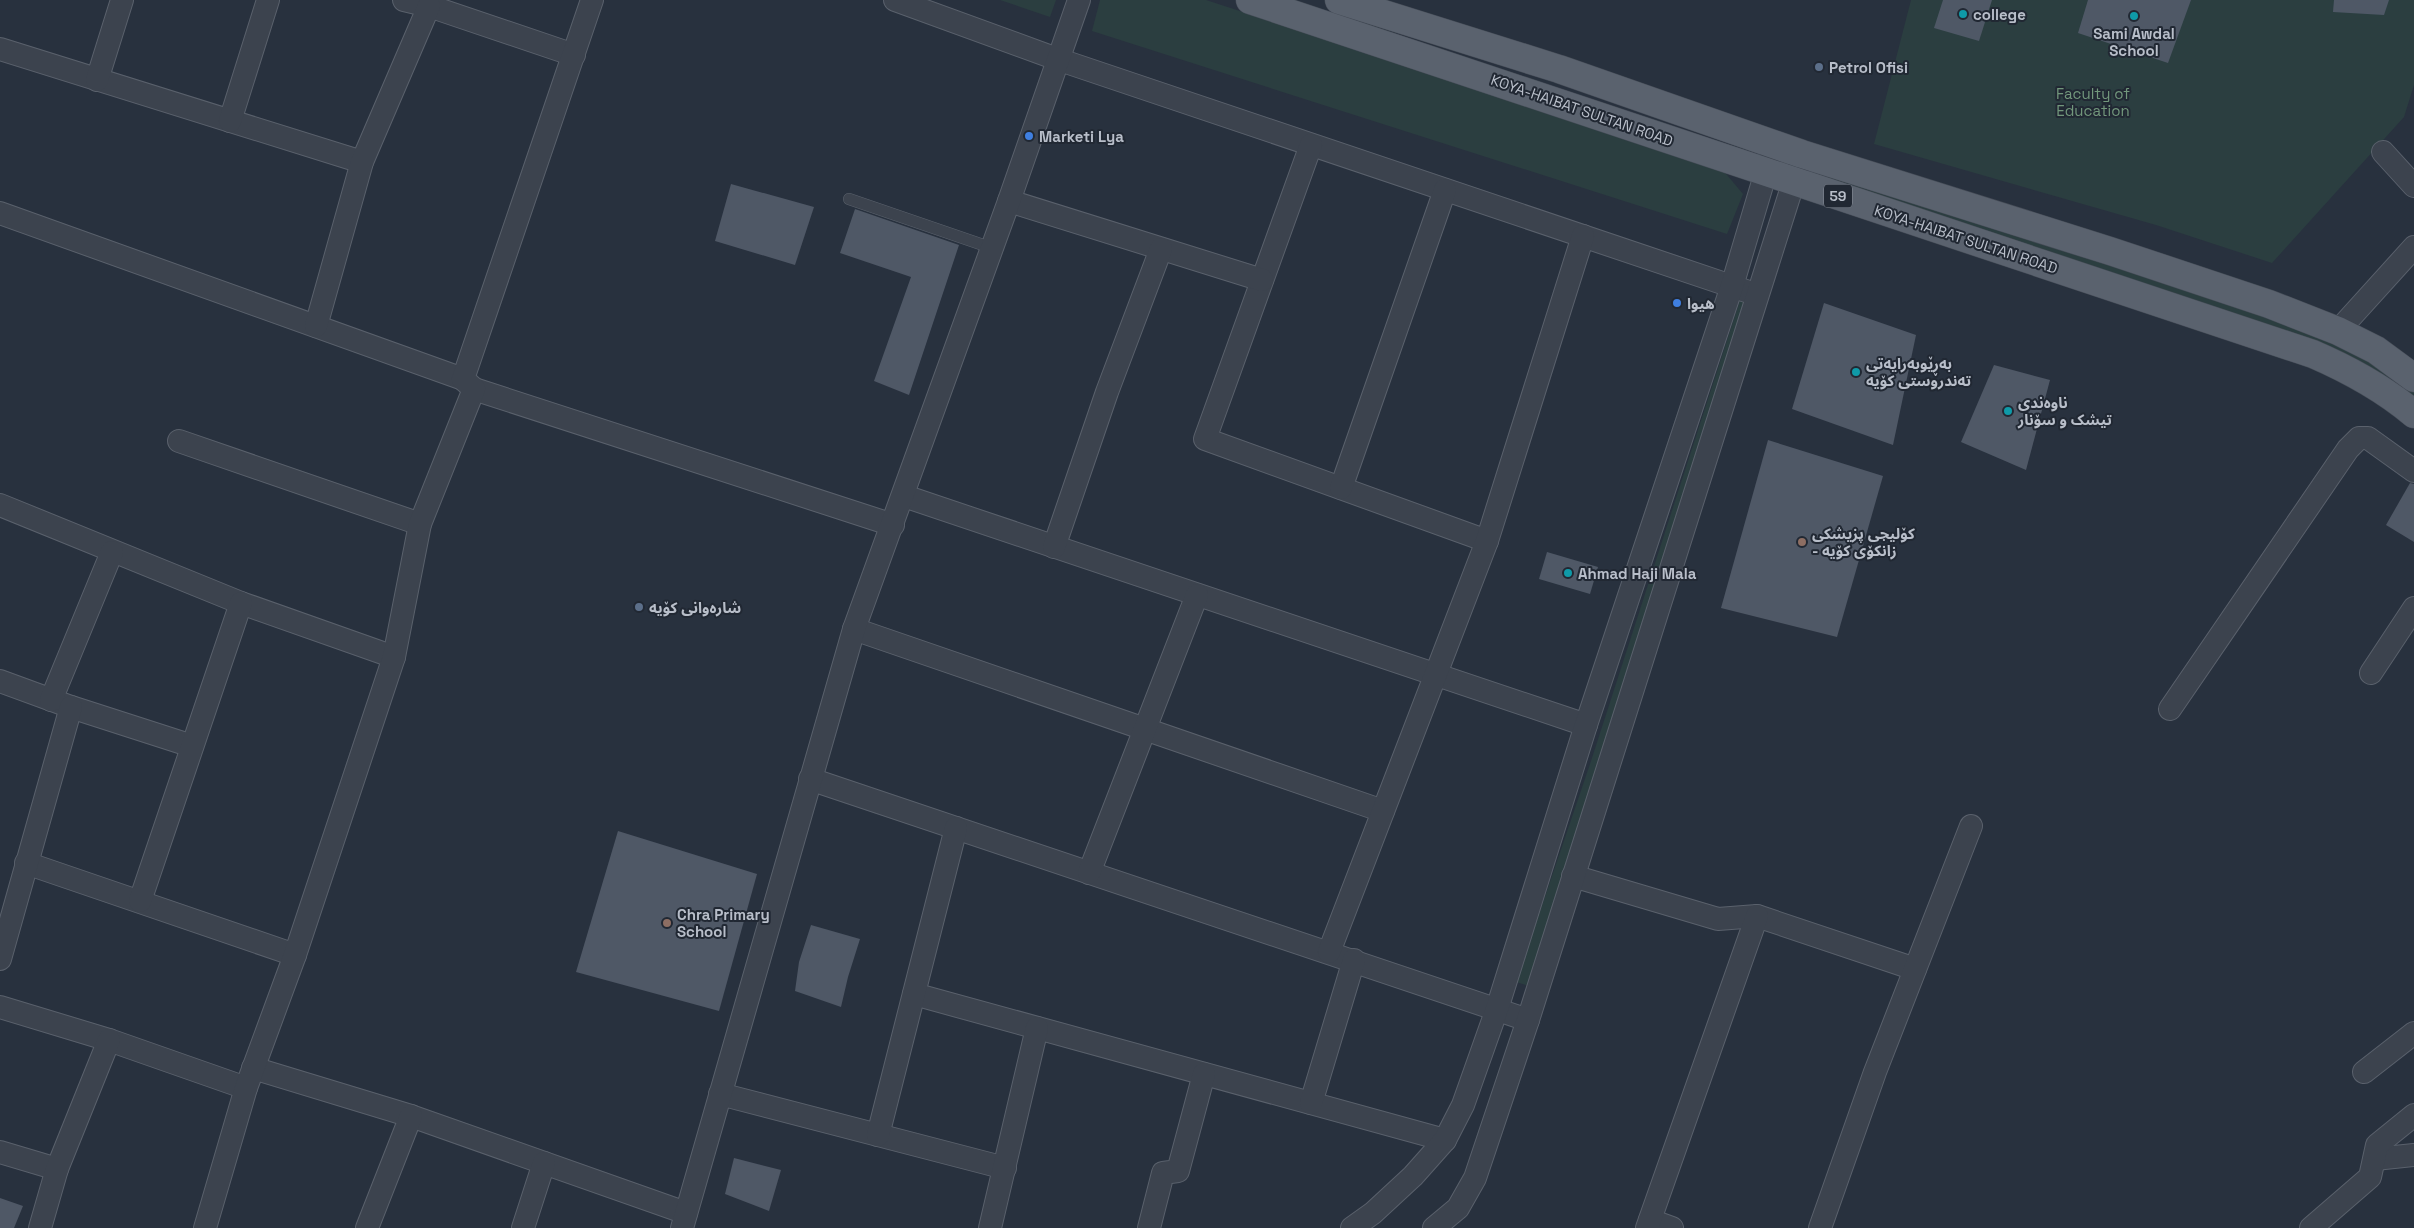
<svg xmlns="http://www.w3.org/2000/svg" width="2414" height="1228" viewBox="0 0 2414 1228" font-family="'Space Grotesk','Noto Sans Arabic',sans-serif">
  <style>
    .green { fill: #2b3e40 }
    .building { fill: #4f5866 }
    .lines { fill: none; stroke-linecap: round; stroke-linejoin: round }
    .lane-casing { stroke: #5a616c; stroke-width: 12 }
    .street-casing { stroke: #5a616c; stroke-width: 24 }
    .primary-casing { stroke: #454c57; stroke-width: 29 }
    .lane { stroke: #3c434e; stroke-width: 11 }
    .street { stroke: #3c434e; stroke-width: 22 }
    .primary { stroke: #5a626e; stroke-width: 28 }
    .culture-dot { fill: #0f9aa8; stroke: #212833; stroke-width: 2 }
    .service-dot { fill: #5c6f8a; stroke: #212833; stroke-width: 2 }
    .shop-dot { fill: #3f7fe0; stroke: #212833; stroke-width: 2 }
    .education-dot { fill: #8d6e63; stroke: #212833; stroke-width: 2 }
    .labels { text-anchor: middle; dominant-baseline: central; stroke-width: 4; stroke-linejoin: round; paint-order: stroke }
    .shield { fill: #212833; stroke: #8b919c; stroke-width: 1 }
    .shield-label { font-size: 14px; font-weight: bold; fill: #b8bec9 }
    .poi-label { font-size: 15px; font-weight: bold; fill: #b8bec9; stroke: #212833; text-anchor: start }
    .park-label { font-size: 15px; fill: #72977c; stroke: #212833 }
    .street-label { font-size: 15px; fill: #b8bec9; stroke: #212833 }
  </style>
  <rect width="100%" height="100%" fill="#28313e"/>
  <g class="green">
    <path d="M1000 0H1056L1050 17Z"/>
    <path d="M1100 0H1206L1722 169 1743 194 1727 234 1092 31Z"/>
    <path d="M1911 0H2414V85L2404 117 2272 263 2156 225 1874 144Z"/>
    <path d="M1818 167 2330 337 2414 386V398L1816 176Z"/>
    <path d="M1742 294 1753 299 1529 986 1516 982 1591 761Z"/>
  </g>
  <g class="building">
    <path d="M1943 0H1992L1979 41 1934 28Z"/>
    <path d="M2088 0H2191L2168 63 2078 33Z"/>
    <path d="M2334 0H2389L2384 15 2333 12Z"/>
    <path d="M731 184 814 207 795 265 715 241Z"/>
    <path d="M855 209 959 245 909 395 874 381 911 277 840 253Z"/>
    <path d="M1824 303 1916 335 1893 445 1792 409Z"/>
    <path d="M1994 365 2050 380 2026 470 1961 442Z"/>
    <path d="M1768 440 1883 476 1837 637 1721 608Z"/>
    <path d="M2410 483 2414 484V542L2386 525Z"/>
    <path d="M1547 552 1598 567 1590 594 1539 579Z"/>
    <path d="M618 831 757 874 719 1011 576 972Z"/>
    <path d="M811 925 860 939 848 977 841 1007 795 991 799 962Z"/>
    <path d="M734 1158 781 1170 769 1211 725 1194Z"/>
    <path d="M0 1198 23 1206 14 1228H0Z"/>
  </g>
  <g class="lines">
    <defs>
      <path id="lane" d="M849 199 992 248"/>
      <g id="street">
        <path d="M404 0 429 6 574 55"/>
        <path d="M895 0 1057 59 1746 291"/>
        <path d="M0 49 362 162"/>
        <path d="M97 80 122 0"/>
        <path d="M230 121 268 0"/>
        <path d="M1311 145 1205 439 1487 541"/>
        <path d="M2383 152 2414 186"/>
        <path d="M1009 201 1262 280"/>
        <path d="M0 213 463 379"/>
        <path d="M316 326 362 162 429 6"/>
        <path d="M2338 331 2414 247"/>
        <path d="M474 389 893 525"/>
        <path d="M179 441 420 524"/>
        <path d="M1341 488 1445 190"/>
        <path d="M904 496 1586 725"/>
        <path d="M0 505 241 603 394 657"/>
        <path d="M1054 547 1107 392 1161 249"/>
        <path d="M854 629 1383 811"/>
        <path d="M2371 673 2414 608"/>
        <path d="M0 681 71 707 192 746"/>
        <path d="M51 700 112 552"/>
        <path d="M2170 709 2348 449 2359 438H2368L2414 471"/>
        <path d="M810 779 1528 1020"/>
        <path d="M26 863 295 955"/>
        <path d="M1089 873 1197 595"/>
        <path d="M1573 876 1718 919 1757 916 1915 969"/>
        <path d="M140 901 241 603"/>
        <path d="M1329 952 1487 541 1583 236"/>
        <path d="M0 959 71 707"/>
        <path d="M914 994 1445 1140"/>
        <path d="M0 1007 109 1040 246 1088"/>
        <path d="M253 1068 411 1116 686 1213"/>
        <path d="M2364 1072 2414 1033"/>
        <path d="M720 1094 1005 1168"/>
        <path d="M1311 1103 1354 960"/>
        <path d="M878 1135 956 828"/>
        <path d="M0 1152 57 1169"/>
        <path d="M2375 1159 2414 1155"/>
        <path d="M1650 1220 1672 1228"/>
        <path d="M40 1228 57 1169 109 1040"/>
        <path d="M205 1228 246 1088 295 955 394 657 420 524 474 389 463 379 592 0"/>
        <path d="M367 1228 411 1116"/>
        <path d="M523 1228 544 1163"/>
        <path d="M682 1228 854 629 1009 201 1079 0"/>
        <path d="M990 1228 1037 1028"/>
        <path d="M1149 1228 1163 1173 1178 1171 1204 1074"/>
        <path d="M1352 1228 1373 1213 1413 1176 1445 1140 1463 1105 1497 1009 1586 725 1732 286 1771 155"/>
        <path d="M1434 1228 1458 1208 1475 1178 1528 1020 1799 165"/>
        <path d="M1647 1228 1757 916"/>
        <path d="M1820 1228 1875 1072 1971 826"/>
        <path d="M2311 1228 2370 1177 2377 1145 2414 1115"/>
      </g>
      <g id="primary">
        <path d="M1250 0 2313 354C2350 370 2383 388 2414 414"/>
        <path d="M1339 0 1559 69 1802 154 2110 251 2269 304 2338 331 2376 350 2414 378"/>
      </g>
    </defs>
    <use href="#lane" class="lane-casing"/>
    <use href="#street" class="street-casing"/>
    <use href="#primary" class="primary-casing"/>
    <use href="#lane" class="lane"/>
    <use href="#street" class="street"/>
    <use href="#primary" class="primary"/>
  </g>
  <g class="culture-dot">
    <circle cx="1963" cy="14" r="5"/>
    <circle cx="2134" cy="16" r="5"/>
    <circle cx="1856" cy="372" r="5"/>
    <circle cx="2008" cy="411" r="5"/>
    <circle cx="1568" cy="573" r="5"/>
  </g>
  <g class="service-dot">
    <circle cx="1819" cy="67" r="5"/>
    <circle cx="639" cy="607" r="5"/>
  </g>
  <g class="shop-dot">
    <circle cx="1029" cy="136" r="5"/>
    <circle cx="1677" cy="303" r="5"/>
  </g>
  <g class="education-dot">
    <circle cx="1802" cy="542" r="5"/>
    <circle cx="667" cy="923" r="5"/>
  </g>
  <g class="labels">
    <rect class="shield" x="1824" y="184.5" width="28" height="23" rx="4"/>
    <g class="shield-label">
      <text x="1838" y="196">59</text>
    </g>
    <g class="poi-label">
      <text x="1973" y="14">college</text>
      <text x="2134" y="33" text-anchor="middle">Sami Awdal<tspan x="2134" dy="17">School</tspan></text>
      <text x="1829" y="67">Petrol Ofisi</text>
      <text x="1039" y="136">Marketi Lya</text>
      <text x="1687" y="303">هیوا</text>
      <text x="1866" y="363">بەڕێوبەرایەتی<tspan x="1866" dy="17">تەندروستی کۆیە</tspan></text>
      <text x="2018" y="402">ناوەندی<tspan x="2018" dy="17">تیشک و سۆنار</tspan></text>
      <text x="1812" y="533">کۆلیجی پزیشکی<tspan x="1812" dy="17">- زانکۆی کۆیە</tspan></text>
      <text x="1578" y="573">Ahmad Haji Mala</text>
      <text x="649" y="607">شارەوانی کۆیە</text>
      <text x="677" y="914">Chra Primary<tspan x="677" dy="17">School</tspan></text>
    </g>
    <g class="park-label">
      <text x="2093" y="93">Faculty of<tspan x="2093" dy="17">Education</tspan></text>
    </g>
    <g class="street-label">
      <text transform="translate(1582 110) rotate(19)">KOYA-HAIBAT SULTAN ROAD</text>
      <text transform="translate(1966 239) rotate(18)">KOYA-HAIBAT SULTAN ROAD</text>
    </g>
  </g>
</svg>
